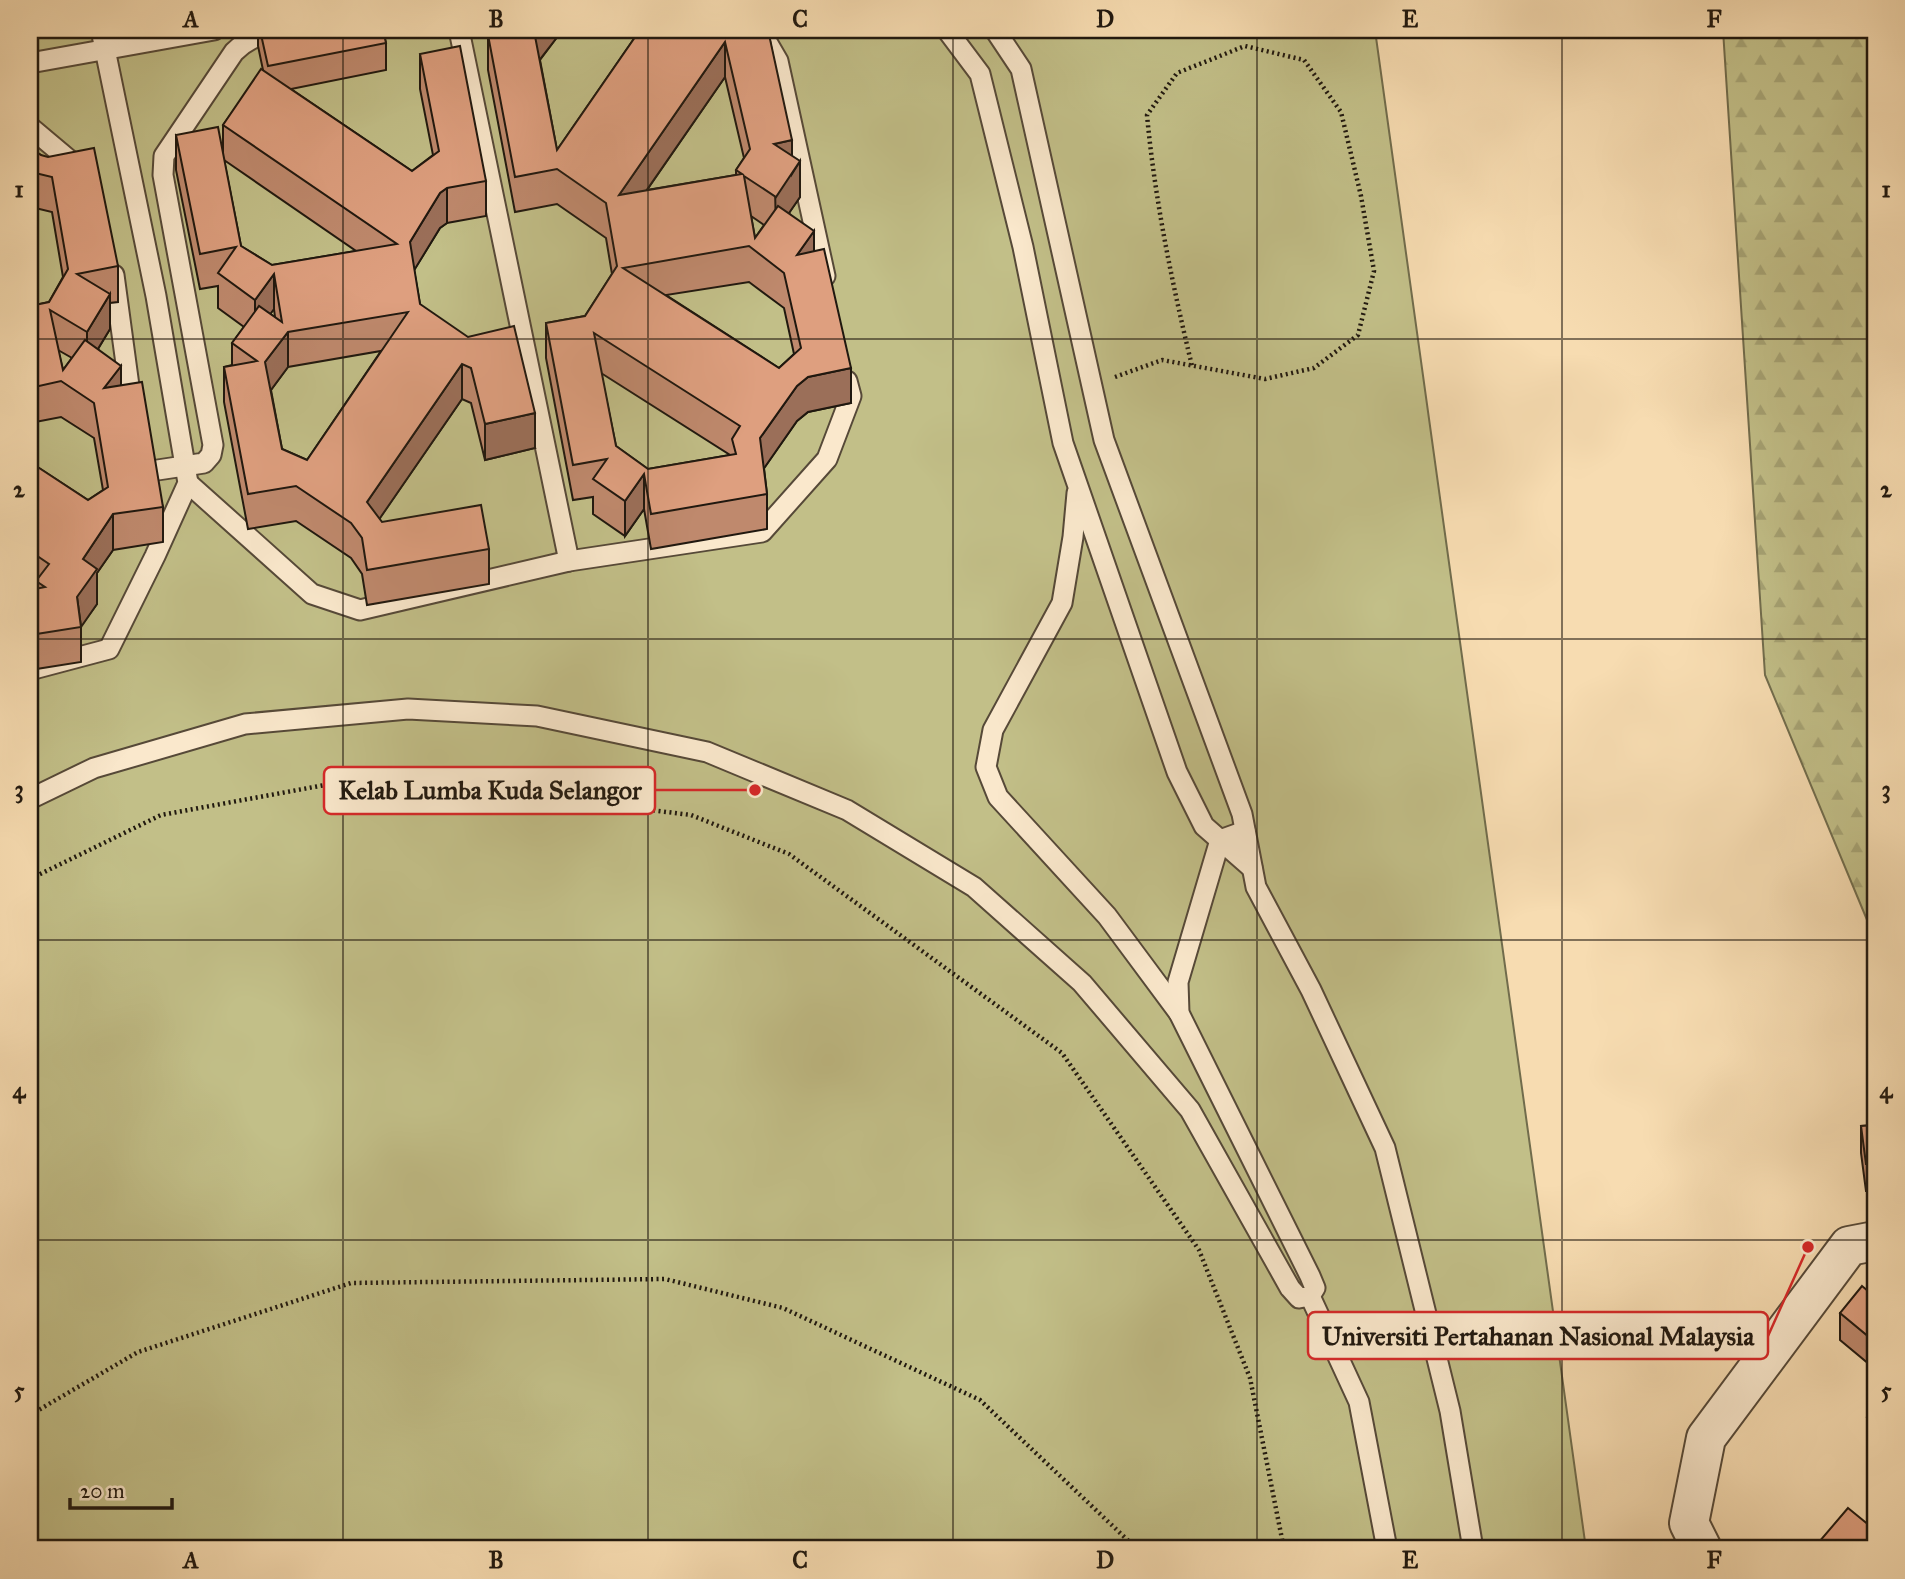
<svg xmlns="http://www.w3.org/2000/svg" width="1905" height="1579" viewBox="0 0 1905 1579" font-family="'IM FELL Great Primer',serif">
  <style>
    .forest { fill: url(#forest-firs); stroke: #716c4c; stroke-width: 2 }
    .garden { fill: #c2bf88; stroke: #716c4c; stroke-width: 2 }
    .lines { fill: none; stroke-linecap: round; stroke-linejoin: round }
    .service-casing { stroke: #564938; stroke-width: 23 }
    .minor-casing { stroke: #564938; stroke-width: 42 }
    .path { stroke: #20180f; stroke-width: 4.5; stroke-dasharray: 2 3.5; stroke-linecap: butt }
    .service { stroke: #fae8cc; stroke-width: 19 }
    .minor { stroke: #fae8cc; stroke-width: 38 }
    .wall { fill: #bf896d; stroke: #20180f; stroke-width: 2; fill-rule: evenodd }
    .shaded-wall { fill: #9b6f59; stroke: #20180f; stroke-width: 2 }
    .building { fill: #de9f7f; stroke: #20180f; stroke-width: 2; fill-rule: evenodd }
    .grid { fill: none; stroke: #20180f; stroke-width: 2; stroke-opacity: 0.55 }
    .leader { fill: none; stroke: #d62828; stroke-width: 2.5 }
    .callout-dot { fill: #d62828; stroke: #fae8cc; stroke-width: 2.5 }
    .callout { fill: #fae8cc; stroke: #d62828; stroke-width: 2.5 }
    .callout-label { font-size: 26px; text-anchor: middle; font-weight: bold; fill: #20180f }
    .neatline { fill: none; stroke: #20180f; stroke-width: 2.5 }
    .grid-label { font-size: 23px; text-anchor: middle; font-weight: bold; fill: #20180f }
  </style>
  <defs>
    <pattern id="forest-firs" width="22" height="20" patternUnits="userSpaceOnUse" patternTransform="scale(1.75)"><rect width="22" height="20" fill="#c2bf88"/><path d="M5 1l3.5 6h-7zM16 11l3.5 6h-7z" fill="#a6a374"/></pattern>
  </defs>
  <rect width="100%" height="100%" fill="#f7dcb1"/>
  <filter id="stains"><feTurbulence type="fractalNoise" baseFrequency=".00286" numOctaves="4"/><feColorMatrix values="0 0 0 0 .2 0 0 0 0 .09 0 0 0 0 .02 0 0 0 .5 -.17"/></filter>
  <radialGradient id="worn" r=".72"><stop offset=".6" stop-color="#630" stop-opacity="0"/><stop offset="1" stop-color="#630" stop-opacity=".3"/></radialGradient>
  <path class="forest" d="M1723 30H1875V939L1765 675Z"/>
  <path class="garden" d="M30 30H1375L1586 1549H30Z"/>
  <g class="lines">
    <defs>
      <g id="service">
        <path d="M459 30 569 561"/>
        <path d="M760 30 778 61 825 276"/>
        <path d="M947 30 980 74 1023 247 1063 443 1177 772 1204 826 1252 868"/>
        <path d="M995 30 1021 69 1104 440 1242 814 1256 887 1311 990 1385 1148 1450 1411 1473 1549"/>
        <path d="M30 63 214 30"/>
        <path d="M30 127 74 164 78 175"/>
        <path d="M114 275 132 408"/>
        <path d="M139 459 140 466 151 471 204 463 211 455 213 445 163 175 164 156 234 52C249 37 263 34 284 30"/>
        <path d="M188 483 312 594 360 610 569 561 762 532 827 459 851 396 847 381"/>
        <path d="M1077 493 1073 537 1062 603 993 730 986 767 998 797 1107 916 1179 1013"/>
        <path d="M30 670 109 649 155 556 188 483 156 296 101 30"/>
        <path d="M30 799 94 768 245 724 408 709 537 716 707 752 847 810 974 887 1082 983 1190 1110 1290 1288 1299 1298 1310 1296 1315 1288 1310 1276 1179 1013 1178 982 1220 840 1245 831"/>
        <path d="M1310 1296 1359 1402 1387 1549"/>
      </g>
      <path id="minor" d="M1702 1549 1689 1523 1706 1438 1849 1246 1875 1241"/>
    </defs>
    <use href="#service" class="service-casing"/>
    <use href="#minor" class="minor-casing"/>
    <g class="path">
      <path d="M1115 377 1162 360 1265 379 1314 368 1358 335 1374 271 1361 196 1341 112 1304 60 1245 46 1177 73 1147 115C1155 201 1172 283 1192 366"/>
      <path d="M30 879 161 815 374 776 691 815 789 854 1062 1053 1199 1250 1250 1378 1284 1549"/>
      <path d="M30 1415 138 1352 351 1283 665 1279 783 1308 980 1400 1137 1549"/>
    </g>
    <use href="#service" class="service"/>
    <use href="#minor" class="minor"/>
  </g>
  <g class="wall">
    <path d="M258 30H383L386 43V70L291 89 412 171 433 155 420 89V54L486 181V216L447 223 440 228 414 270 420 304 535 448 485 460 471 403 462 399 379 519 382 522 489 549V584L367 605 362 574 351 558 296 521 248 529 224 402V367L232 365V343L244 327 218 308V286L200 289 176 170V135L223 156V125L263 70 258 46ZM224 160 356 251 272 265 241 246ZM274 309 275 317 270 314ZM381 351 307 460 282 449 271 390 288 367Z"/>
    <path d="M496 30H598L558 36 540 60 557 150 640 30H768L800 197 789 213 814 251 851 403 808 412 797 421 764 468 767 494V529L651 549 644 509 625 536 593 514V497L573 500 546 358V323L585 316 612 274 606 238 557 204 515 212 488 70V35L496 34ZM725 77 744 158 736 170V175L647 190ZM751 216 764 225 755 238ZM749 282 784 308 794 354 779 368 666 295ZM601 373 730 455 648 469 616 446Z"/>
    <path d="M787 30H799L796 35Z"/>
    <path d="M30 148 41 155 118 266V302L110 303V329L98 349 121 385 163 507V542L113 550 97 573V604L81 626V662L30 670V590L34 589 30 587V462L88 500 103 490 94 438 61 417 30 423V306L49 302 63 277 52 212 31 207 30 209ZM58 350 72 358 63 370Z"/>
    <path d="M1875 1125V1191H1866L1861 1153V1126Z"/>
    <path d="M1875 1297V1369L1840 1340V1313Z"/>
    <path d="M1875 1407V1450L1867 1443V1417Z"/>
  </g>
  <g class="shaded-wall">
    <path d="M535 30H558V36L534 67V31Z"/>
    <path d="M725 42V77L619 230V195Z"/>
    <path d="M792 140V174L800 161V197L776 232 774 144Z"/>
    <path d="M31 172V207L30 209V174Z"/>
    <path d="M447 188V223L440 228 410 277V242L440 193Z"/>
    <path d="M814 231V266L797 255Z"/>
    <path d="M274 274V309L255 335V300Z"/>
    <path d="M110 294V329L87 367V332Z"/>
    <path d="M288 332V367L265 398V362Z"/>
    <path d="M462 364V399L367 537V502Z"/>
    <path d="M121 366V401L104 388Z"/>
    <path d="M851 368V403L808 412 797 421 760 474V438L797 386 808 377Z"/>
    <path d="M535 413V448L485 460V424Z"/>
    <path d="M644 474V509L625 536V501Z"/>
    <path d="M113 514V550L97 573V604L81 627 77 597 83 559Z"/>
  </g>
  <g class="building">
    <path d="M260 30H383L386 43 268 66Z"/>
    <path d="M516 30H535L534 31 557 150 640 30H768L792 140 774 144 800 161 776 197 744 176 755 238 778 206 814 231 797 255 824 249 851 368 808 377 797 386 760 438 767 494 651 514 644 474 625 501 593 479 607 459 573 465 546 323 585 316 617 266 606 203 557 169 515 177 488 35ZM725 42 750 149 736 170 742 174 619 195ZM749 246 784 273 801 348 779 368 623 268ZM594 333 740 426 732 439 736 454 648 469 616 446Z"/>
    <path d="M460 46 486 181 447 188 440 193 410 242 420 304 468 337 514 326 535 413 485 424 471 368 462 364 367 502 382 522 481 505 489 549 367 570 362 538 351 523 296 486 248 494 224 367 257 361 232 343 259 306 282 322 274 274 255 300 218 273 236 247 200 254 176 135 218 127 241 246 272 265 397 244 223 125 261 69 412 171 439 151 420 54ZM408 312 307 460 282 449 265 362 288 332Z"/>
    <path d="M30 148 41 155 48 157 94 148 118 266 77 274 110 294 87 332 50 310 63 370 85 340 121 366 104 388 142 382 163 507 113 514 83 559 97 569 77 597 81 627 30 635V590L45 587 36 581 49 564 30 551V462L88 500 108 487 94 403 61 381 30 388V306L49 302 68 269 52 177 31 172 30 174Z"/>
    <path d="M1875 1125V1164H1866L1861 1126Z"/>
    <path d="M1862 1286 1875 1297V1342L1840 1313Z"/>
    <path d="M1875 1407V1423L1867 1417Z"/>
    <path d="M1848 1508 1875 1530V1549H1813Z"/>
  </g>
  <path class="grid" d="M343 30V1549M648 30V1549M953 30V1549M1257 30V1549M1562 30V1549M30 339H1875M30 639H1875M30 940H1875M30 1240H1875"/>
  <path class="leader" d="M755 790L655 790M1808 1247L1768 1336"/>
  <g class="callout-dot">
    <circle cx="755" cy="790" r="7"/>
    <circle cx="1808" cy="1247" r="7"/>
  </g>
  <g class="callout">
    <rect x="324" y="767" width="331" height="47" rx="7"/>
    <rect x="1308" y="1312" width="460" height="47" rx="7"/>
  </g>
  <g class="callout-label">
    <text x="490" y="799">Kelab Lumba Kuda Selangor</text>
    <text x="1538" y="1345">Universiti Pertahanan Nasional Malaysia</text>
  </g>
  <rect width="1905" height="1579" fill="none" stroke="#f7dcb1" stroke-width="77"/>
  <path d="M70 1498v10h102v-10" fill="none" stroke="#20180f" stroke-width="3.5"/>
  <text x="80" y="1498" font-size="21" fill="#20180f" stroke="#fae8cc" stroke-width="5" paint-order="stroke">20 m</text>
  <rect x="38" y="38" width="1829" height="1502" class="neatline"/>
  <g class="grid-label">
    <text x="191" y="27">A</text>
    <text x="496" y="27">B</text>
    <text x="800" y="27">C</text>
    <text x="1105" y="27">D</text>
    <text x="1410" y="27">E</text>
    <text x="1714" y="27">F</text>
    <text x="19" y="197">1</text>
    <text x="1886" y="197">1</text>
    <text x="19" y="497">2</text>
    <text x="1886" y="497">2</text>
    <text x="19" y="797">3</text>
    <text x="1886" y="797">3</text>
    <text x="19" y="1098">4</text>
    <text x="1886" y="1098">4</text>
    <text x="19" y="1398">5</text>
    <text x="1886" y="1398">5</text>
    <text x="191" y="1568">A</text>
    <text x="496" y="1568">B</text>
    <text x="800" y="1568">C</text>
    <text x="1105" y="1568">D</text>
    <text x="1410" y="1568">E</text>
    <text x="1714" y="1568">F</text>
  </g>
  <rect width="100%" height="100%" filter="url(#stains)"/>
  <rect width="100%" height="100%" fill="url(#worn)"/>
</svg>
